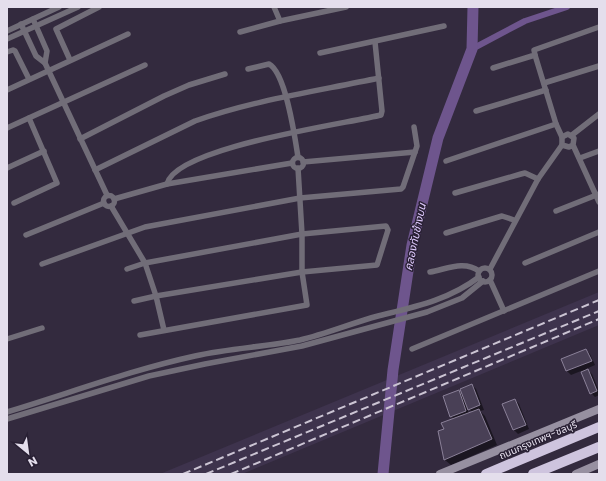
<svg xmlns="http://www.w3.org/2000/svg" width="606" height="481" viewBox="0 0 606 481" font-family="Poppins,'Noto Sans Thai',sans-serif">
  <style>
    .built { fill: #3e334d }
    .shadow { fill: #0007; fill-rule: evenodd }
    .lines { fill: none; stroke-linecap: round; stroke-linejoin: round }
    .canal { stroke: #6e558d; stroke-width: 6 }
    .river { stroke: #6e558d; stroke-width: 11 }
    .building { fill: #494056; stroke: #8b8199 }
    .street { stroke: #716d78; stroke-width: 5.5 }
    .secondary { stroke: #9790a1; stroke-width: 8 }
    .highway { stroke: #cec4de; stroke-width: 10 }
    .rail { stroke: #cbc4d3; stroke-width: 2; stroke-dasharray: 8 4; stroke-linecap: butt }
    .labels { text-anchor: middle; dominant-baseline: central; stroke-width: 3; stroke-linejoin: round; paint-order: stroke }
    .street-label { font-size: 10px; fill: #e4deec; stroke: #292034 }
    .water-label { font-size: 11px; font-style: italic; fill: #e0cbfe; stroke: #292034 }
  </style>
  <rect width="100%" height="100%" fill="#332a3e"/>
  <path class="built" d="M599 292V325L242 474H160Z"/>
  <g class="shadow">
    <path d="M586 350 590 354 595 365 586 369 592 374 599 391V395L595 397 591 393 581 371 571 375 567 371 563 360Z"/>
    <path d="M472 385 476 389 484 410 480 411 485 416 497 445 451 465 445 460 439 432 445 430 454 419 451 416 459 391 465 397ZM467 407 472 412 469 414Z"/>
    <path d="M515 400 519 404 529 429 518 434 514 430 504 404Z"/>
  </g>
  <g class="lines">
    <path class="canal" d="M472 49 525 21 567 7"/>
    <path class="river" d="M383 474 393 370 412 245 438 138 472 49 473 7"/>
  </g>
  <g class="building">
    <path d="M586 349 592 361 566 371 561 359Z"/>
    <path d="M588 369 597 391 590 394 581 372Z"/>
    <path d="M472 384 480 405 468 410 460 389Z"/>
    <path d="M459 390 466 411 450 417 443 396Z"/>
    <path d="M515 399 526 425 513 430 502 404Z"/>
    <path d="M479 409 492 439 444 460 438 431 444 429 441 423Z"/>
  </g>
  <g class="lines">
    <g class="street">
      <path d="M280 21 346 7"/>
      <path d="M21 24 36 56 45 63 47 51 33 19"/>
      <path d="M7 31 59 7"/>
      <path d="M240 32 280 21 274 7"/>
      <path d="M7 39 78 7"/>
      <path d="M7 52 13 50 15 51 29 79"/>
      <path d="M320 53 444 26"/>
      <path d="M535 55 556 124 562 137"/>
      <path d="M70 60 56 29 99 7"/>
      <path d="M45 63 107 195"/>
      <path d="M493 68 535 55 534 50 599 27"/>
      <path d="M248 69 269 64C286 73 295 138 298 157"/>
      <path d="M544 83 599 66"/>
      <path d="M7 90 128 34"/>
      <path d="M476 111 546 90"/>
      <path d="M7 128 145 65"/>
      <path d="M572 135 599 114"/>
      <path d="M80 139 164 96 189 85 225 74"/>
      <path d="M573 145 569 147 562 145V137L568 134 574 138 573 145 599 202"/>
      <circle cx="298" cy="163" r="5.5"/>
      <path d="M580 158 599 151"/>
      <path d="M446 161 556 124"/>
      <path d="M303 162 415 152"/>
      <path d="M7 168 44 151"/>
      <path d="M95 170 195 121C254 100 318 91 379 78"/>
      <path d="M167 184C175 147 345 124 381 115L382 111 375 42"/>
      <path d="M455 193 521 174 525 173 538 179"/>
      <circle cx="109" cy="201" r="5.5"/>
      <path d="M114 199 167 184 292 163"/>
      <path d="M14 203 57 183 29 118"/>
      <path d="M111 206 145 263 156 296 164 330"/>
      <path d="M556 211 599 194"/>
      <path d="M446 233 502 216 514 220"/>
      <path d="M26 235 104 203"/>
      <path d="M525 263 599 232"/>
      <path d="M42 264 145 227 300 198 401 189 403 187 417 146 414 127"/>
      <circle cx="485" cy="275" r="7"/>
      <path d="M127 269 145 263 302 234 386 226 388 230 377 265 302 272 156 296 134 301"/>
      <path d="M490 269 538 179 562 145"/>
      <path d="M430 272C447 269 464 260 479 271"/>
      <path d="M490 280 504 311"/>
      <path d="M140 335 307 305 302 272V234L298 168"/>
      <path d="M7 339 42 328"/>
      <path d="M412 349 599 271"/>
      <path d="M7 412C70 393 131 370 195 356 230 348 266 347 300 340 326 334 352 323 378 316 414 307 449 300 479 277"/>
      <path d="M7 419 149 376 205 364 302 346 427 312 462 298 483 281"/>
    </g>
    <g class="secondary">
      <path d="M440 474 599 409"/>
      <path d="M576 474 599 464"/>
    </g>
    <g class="highway">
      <path d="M486 474 599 427"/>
      <path d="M533 474 599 447"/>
    </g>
    <g class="rail">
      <path d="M183 474 599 300"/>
      <path d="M206 474 599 311"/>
      <path d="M231 474 599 319"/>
    </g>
  </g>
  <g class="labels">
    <g class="street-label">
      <text transform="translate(538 440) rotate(-23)">ถนนกรุงเทพฯ-ชลบุรี</text>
    </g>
    <g class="water-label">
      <text transform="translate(415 237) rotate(-78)">คลองทับช้างบน</text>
    </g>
  </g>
  <rect width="606" height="481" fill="none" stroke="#e4deec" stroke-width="16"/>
  <g transform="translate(28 453) rotate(151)" stroke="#292034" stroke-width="3" paint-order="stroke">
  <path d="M0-3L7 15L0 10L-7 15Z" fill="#e4deec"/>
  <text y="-6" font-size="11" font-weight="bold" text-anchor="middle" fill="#e4deec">N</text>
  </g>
</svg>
